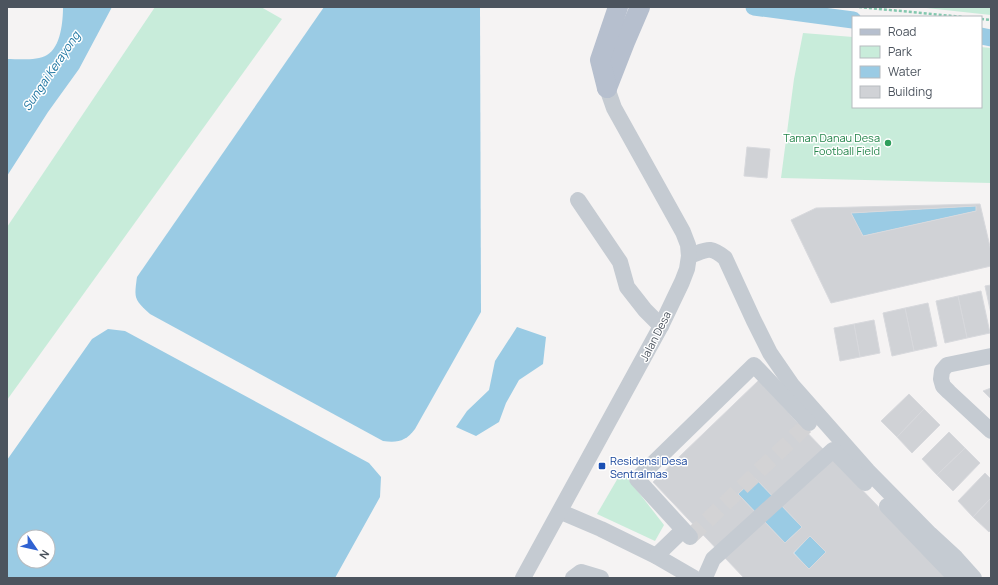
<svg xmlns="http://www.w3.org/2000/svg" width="998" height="585" viewBox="0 0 998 585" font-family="Manrope,sans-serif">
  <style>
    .green { fill: #c8ecda }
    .water { fill: #9acbe4; fill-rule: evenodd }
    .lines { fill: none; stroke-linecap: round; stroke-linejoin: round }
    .canal { stroke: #9acbe4; stroke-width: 17 }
    .building { fill: #d0d2d6; stroke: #d8d9dd; fill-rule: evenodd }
    .minor-tunnel { stroke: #d3d3d5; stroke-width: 16; stroke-dasharray: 16 8; stroke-linecap: butt }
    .path { stroke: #83c7ae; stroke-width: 2.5; stroke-dasharray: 3 2; stroke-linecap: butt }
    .minor { stroke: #c5cbd2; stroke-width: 16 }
    .major { stroke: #b6bfce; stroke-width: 20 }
    .leisure-dot { fill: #2e9e5b; stroke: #fff; stroke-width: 1.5 }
    .transit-dot { fill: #1a4fb4; stroke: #fff; stroke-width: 1.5 }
    .labels { text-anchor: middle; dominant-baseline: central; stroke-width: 3; stroke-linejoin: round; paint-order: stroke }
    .leisure-label { font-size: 11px; fill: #27864d; stroke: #fff; text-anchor: end }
    .street-label { font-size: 11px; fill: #4c545e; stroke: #fff }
    .transit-label { font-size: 11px; fill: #164399; stroke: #fff; text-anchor: start }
    .water-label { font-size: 12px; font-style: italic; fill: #1d75a1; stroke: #fff }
  </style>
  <rect width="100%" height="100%" fill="#f5f3f3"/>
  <g class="green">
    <path d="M155 7H261L282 19 7 400V227Z"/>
    <path d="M917 7H991V15Z"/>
    <path d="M803 33 853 37V107H981V47L991 48V183L781 178 794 79Z"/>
    <path d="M622 471 664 525 655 541 597 514Z"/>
  </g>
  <g class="water">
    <path d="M63 7H112L79 69 48 112 7 176V59C18 59 37 61 47 55 61 47 63 21 63 7Z"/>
    <path d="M324 7H480L481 312 415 429C406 441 398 443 383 441L150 314C134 299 134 299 137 277Z"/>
    <path d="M976 206V211L863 236 851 213Z"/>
    <path d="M517 327 546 337 543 364 519 380 506 403 499 422 476 436 456 427 467 411 489 390 495 361Z"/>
    <path d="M108 329 125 331 369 463 381 477 380 497 335 578H7V460L92 339ZM24 537H48V561H24Z"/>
    <path d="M755 478 802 527 785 543 738 494Z"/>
    <path d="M810 536 826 552 809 569 794 553Z"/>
  </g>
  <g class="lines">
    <g class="canal">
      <path d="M754 7 853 20"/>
      <path d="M981 36 991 38"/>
    </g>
  </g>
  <g class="building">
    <path d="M747 147 770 149 767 178 744 176Z"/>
    <path d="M980 204 991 251V266L831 303 791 220 816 208ZM976 206V211L863 236 851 213Z"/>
    <path d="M991 285V314L985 286Z"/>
    <path d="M981 291 990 333 967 338 958 296Z"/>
    <path d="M958 296 967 338 945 343 936 301Z"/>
    <path d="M928 303 937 346 914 351 905 308Z"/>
    <path d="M905 308 914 351 892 356 883 313Z"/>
    <path d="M874 320 880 353 860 357 854 324Z"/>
    <path d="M854 324 860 357 840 361 834 328Z"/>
    <path d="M759 380 798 423 947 578H744L653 482ZM755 478 802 527 785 543 738 494ZM810 536 826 552 809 569 793 553Z"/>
    <path d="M991 388V399L983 391Z"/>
    <path d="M909 394 924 409 897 437 881 421Z"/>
    <path d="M924 409 940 425 912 453 897 437Z"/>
    <path d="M949 432 965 448 937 475 922 459Z"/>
    <path d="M965 448 980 463 953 491 937 475Z"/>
    <path d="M985 473 991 479V498L973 517 958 501Z"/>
    <path d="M991 498V530L989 532 973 517Z"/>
  </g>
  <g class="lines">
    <path class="minor-tunnel" d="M690 537 809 423"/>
    <g class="path">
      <path d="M859 7 963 17"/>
      <path d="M981 19 991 20"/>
    </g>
    <g class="minor">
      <path d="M578 200 620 262 627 287 645 310 661 326"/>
      <path d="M689 256C707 250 709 245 725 258L754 321 770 353 792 385 868 471 930 534 956 558 974 578"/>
      <path d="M991 356 947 365 942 371 941 379 943 386 949 392 991 431"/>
      <path d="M887 506 956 578"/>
      <path d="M561 512 601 529 656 556 694 578"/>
      <path d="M690 537 637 479 754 365 809 423"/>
      <path d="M656 556 683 530"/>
      <path d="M706 575 713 559 833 450 865 483"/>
      <path d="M523 578 661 326 682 282 687 269 689 256 688 245 683 232 614 108 607 88"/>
      <path d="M573 578 581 572 601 578"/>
    </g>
    <g class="major">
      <path d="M607 88 625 42 640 7"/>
      <path d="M607 88 600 60 618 7"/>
    </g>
  </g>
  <circle class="leisure-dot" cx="888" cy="143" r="4"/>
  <rect class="transit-dot" x="598" y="462" width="8" height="8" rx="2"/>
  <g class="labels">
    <g class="leisure-label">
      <text x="880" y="137">Taman Danau Desa<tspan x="880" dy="13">Football Field</tspan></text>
    </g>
    <g class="street-label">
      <text transform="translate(655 336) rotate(-63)">Jalan Desa</text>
    </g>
    <g class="transit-label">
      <text x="610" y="460">Residensi Desa<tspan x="610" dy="13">Sentralmas</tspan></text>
    </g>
    <g class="water-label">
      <text transform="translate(51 71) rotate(-56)">Sungai Kerayong</text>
    </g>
  </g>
  <rect width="998" height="585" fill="none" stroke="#4c545e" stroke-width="16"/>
  <rect x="852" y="16" width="130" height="92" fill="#ffffff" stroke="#b7bbbf"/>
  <rect x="860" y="29" width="20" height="6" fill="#b6bfce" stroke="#b7bbbf"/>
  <text x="888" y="36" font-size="12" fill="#4c545e">Road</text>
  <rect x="860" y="46" width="20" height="12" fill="#c8ecda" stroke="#b7bbbf"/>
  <text x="888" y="56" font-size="12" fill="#4c545e">Park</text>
  <rect x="860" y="66" width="20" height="12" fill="#9acbe4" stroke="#b7bbbf"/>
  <text x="888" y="76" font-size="12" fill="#4c545e">Water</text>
  <rect x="860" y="86" width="20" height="12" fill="#d0d2d6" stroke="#b7bbbf"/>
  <text x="888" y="96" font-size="12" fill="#4c545e">Building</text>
  <g transform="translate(36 549) rotate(124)"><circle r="19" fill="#ffffff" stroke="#b7bbbf"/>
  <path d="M0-3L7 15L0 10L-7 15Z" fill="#3062d2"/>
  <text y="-6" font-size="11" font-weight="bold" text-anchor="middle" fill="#4c545e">N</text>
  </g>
</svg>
